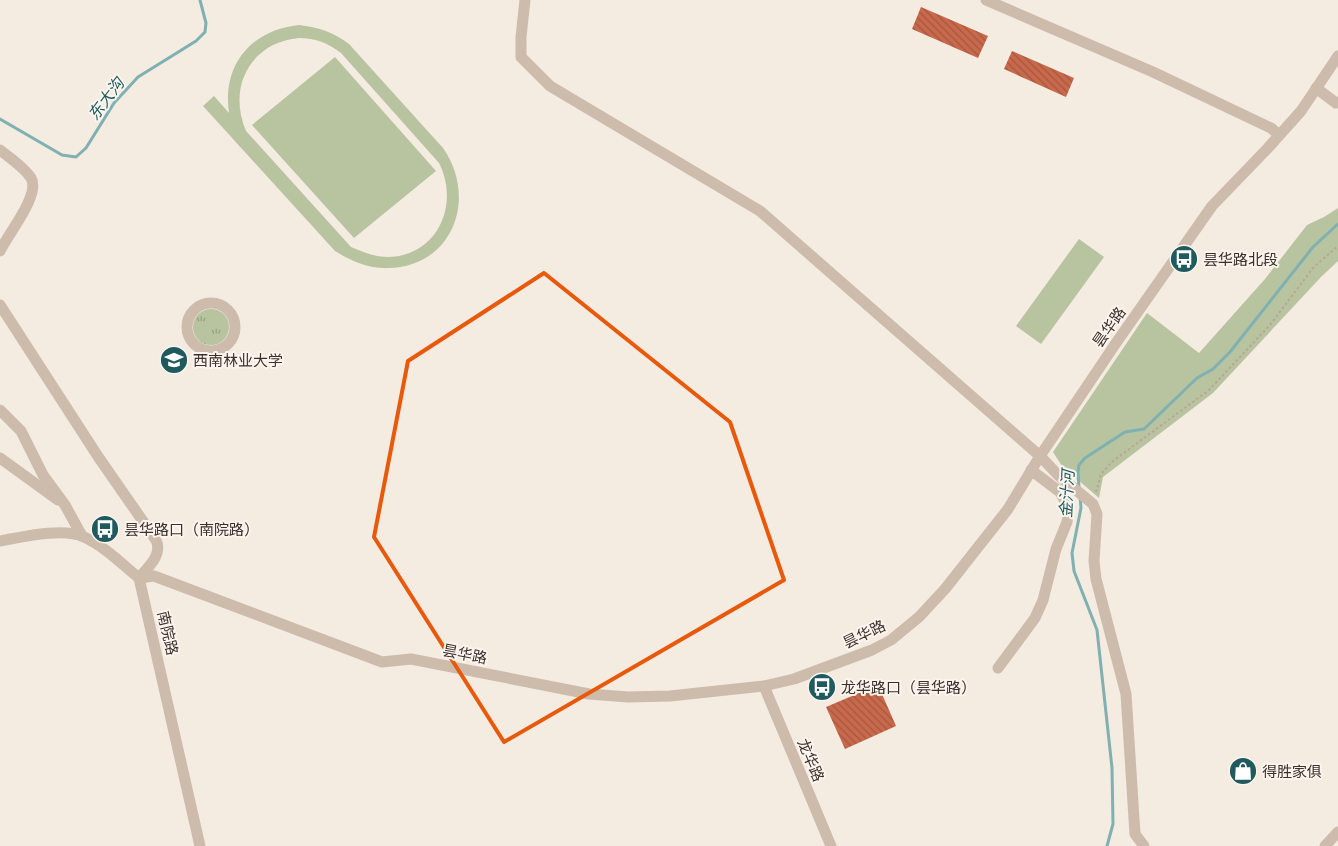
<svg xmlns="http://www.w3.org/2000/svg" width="1338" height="846" viewBox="0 0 1338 846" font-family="Arial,'Noto Sans SC',sans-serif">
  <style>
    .grass { fill: url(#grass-tufts) }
    .green { fill: #b8c4a0; fill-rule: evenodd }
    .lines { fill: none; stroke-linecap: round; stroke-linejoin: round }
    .stream { stroke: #7fb0b2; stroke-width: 3 }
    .building { fill: url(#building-back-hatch) }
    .path { stroke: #b9a596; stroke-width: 2; stroke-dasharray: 2.5 2.5; stroke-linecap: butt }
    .minor { stroke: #cdbbac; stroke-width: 11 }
    .marked { fill: none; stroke: #e8590c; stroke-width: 4; stroke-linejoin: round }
    .labels { text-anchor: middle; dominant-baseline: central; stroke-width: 4; stroke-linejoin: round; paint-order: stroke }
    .poi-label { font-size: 15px; fill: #3b302b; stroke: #fbf5ee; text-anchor: start }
    .street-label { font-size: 15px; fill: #3b302b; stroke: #fbf5ee }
    .water-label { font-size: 16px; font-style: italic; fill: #1f5a5e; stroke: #fbf5ee }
  </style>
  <defs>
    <pattern id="grass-tufts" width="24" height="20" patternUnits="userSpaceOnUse" patternTransform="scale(1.25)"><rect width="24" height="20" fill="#b8c4a0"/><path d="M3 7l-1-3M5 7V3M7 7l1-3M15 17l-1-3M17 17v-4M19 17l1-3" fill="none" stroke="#97a083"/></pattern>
    <pattern id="building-back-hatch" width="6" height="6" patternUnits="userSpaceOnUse" patternTransform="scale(1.25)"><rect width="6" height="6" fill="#c8694b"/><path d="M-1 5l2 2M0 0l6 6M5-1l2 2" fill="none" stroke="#a4573f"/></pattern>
  </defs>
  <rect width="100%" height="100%" fill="#f4ebe1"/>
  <circle class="grass" cx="211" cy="327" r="18"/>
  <g class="green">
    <path d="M299 25C318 27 333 32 349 44L443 148C478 198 453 267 388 268 369 269 351 261 335 251L203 106 214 96 229 113C222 65 251 30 299 25ZM299 38C315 38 328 43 341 53L439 163C460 204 438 256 388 257 375 257 363 252 351 247L246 131C227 87 251 42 299 38Z"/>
    <path d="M335 57 436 171 354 238 252 125Z"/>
    <path d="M1338 208V261L1321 277 1213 393 1103 477 1099 498 1062 466 1053 452 1147 313 1199 353 1265 279 1307 225 1324 217Z"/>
    <path d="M1079 239 1104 257 1041 344 1016 326Z"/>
  </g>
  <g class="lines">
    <g class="stream">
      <path d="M0 119 62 155 76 157 86 148 114 103 138 77 196 41 205 32 206 23 200 0"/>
      <path d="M1079 488 1078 472 1079 465 1085 458 1125 432 1144 429 1197 378 1213 369 1230 352 1313 247 1338 224"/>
      <path d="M1080 496 1081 508 1072 553 1074 571 1097 630 1112 768 1113 824 1107 846"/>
    </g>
  </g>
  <g class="building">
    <path d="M921 7 988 36 978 58 912 29Z"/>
    <path d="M1012 51 1074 78 1066 97 1004 69Z"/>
    <path d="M878 685 896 726 845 749 826 707Z"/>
  </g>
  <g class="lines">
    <path class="path" d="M1096 492 1101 474 1113 461 1209 390 1270 325 1313 268 1338 246"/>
    <g class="minor">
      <path d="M525 0 521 37V57L550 86 760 211 1040 456 1058 475 1093 504 1097 514 1094 561 1096 579 1126 694 1135 834 1144 846"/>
      <path d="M986 0 1153 72 1271 128 1279 135"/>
      <path d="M1316 88 1336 103 1338 102"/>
      <path d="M0 150C10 158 24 167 31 178 41 195 7 235 0 251"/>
      <circle cx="211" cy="327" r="24"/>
      <path d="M0 305 99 458 156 540C163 555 148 567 139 578"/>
      <path d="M0 410 21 431 43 475 65 505 82 536"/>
      <path d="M0 458 58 500"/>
      <path d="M0 541C22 537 63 527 84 537 104 546 122 564 139 578L200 846"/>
      <path d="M139 578 154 576 382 662 411 659 589 694 628 697 670 696 764 686 794 679 872 650 891 640 919 617 945 589 1008 509 1040 456 1116 343 1212 206 1267 149 1301 111 1338 56"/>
      <path d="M998 668 1035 618 1043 600 1056 549 1067 522 1068 512 1065 501 1060 492 1031 470"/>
      <path d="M764 686 831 846"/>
      <path d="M1325 846 1338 832"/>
    </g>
  </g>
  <path class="marked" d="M544 273 730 422 784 580 504 742 374 537 408 361Z"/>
  <defs>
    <symbol id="bus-disc" viewBox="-11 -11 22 22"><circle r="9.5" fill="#1f5a5e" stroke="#fbf5ee"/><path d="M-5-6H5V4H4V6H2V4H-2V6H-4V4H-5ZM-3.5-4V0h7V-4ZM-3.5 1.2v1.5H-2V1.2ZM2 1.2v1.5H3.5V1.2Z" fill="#fff"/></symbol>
    <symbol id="university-disc" viewBox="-11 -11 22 22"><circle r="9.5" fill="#1f5a5e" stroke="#fbf5ee"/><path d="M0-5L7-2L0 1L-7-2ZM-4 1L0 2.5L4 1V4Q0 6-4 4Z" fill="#fff"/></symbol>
    <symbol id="shop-disc" viewBox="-11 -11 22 22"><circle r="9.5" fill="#1f5a5e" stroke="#fbf5ee"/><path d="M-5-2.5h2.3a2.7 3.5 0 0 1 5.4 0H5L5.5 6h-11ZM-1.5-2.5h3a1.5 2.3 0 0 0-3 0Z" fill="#fff"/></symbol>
  </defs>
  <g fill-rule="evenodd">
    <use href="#bus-disc" x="1168" y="243" width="32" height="32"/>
    <use href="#university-disc" x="158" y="344" width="32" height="32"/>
    <use href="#bus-disc" x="89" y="513" width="32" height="32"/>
    <use href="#bus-disc" x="806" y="671" width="32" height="32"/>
    <use href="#shop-disc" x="1227" y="755" width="32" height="32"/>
  </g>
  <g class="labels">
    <g class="poi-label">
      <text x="1203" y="259">昙华路北段</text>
      <text x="193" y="360">西南林业大学</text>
      <text x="124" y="529">昙华路口（南院路）</text>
      <text x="841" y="687">龙华路口（昙华路）</text>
      <text x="1262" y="771">得胜家俱</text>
    </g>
    <g class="street-label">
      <text transform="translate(1109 327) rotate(-55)">昙华路</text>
      <text transform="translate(168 633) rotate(77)">南院路</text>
      <text transform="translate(864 634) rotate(-26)">昙华路</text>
      <text transform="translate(465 654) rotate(11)">昙华路</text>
      <text transform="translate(811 760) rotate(67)">龙华路</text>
    </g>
    <g class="water-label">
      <text transform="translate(106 99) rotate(-53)">东大沟</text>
      <text transform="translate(1067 494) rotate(-87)">金汁河</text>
    </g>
  </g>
</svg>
